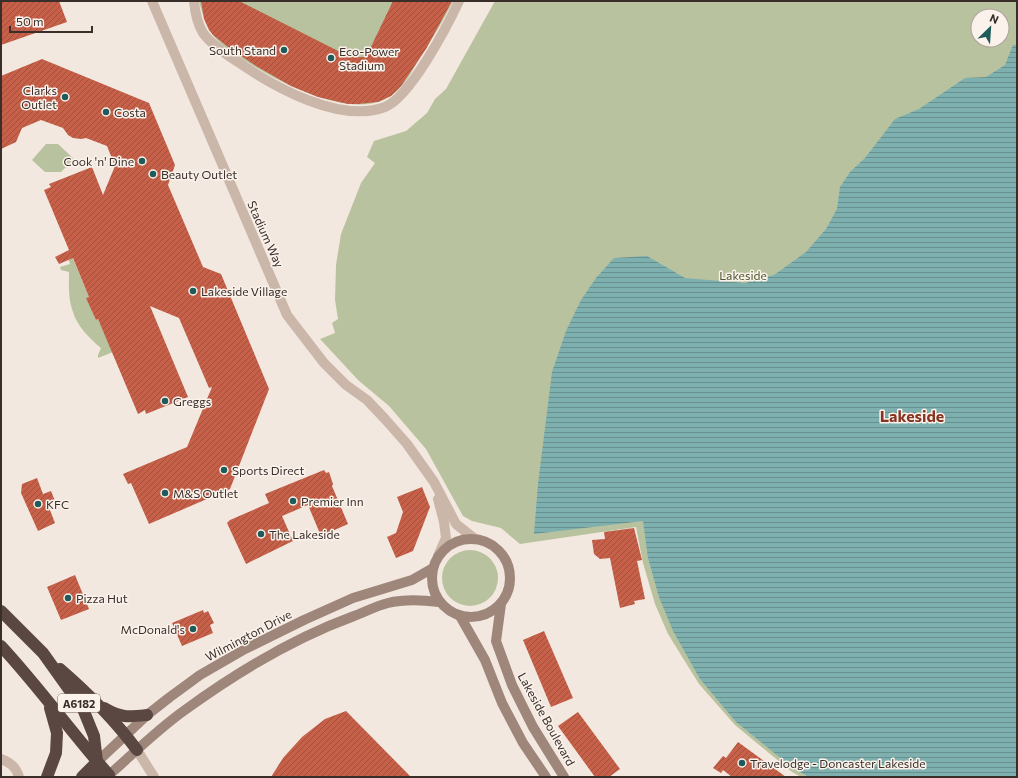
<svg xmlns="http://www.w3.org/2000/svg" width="1018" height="778" viewBox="0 0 1018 778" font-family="Commissioner,sans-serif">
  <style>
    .green { fill: #b9c29e; fill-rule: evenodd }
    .water { fill: url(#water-rules) }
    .building { fill: url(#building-hatch) }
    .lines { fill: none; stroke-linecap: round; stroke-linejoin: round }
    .street { stroke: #cbb7aa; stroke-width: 10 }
    .secondary { stroke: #9f867b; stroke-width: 10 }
    .highway { stroke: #5a4741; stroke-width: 12 }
    .poi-dot { fill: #1f5b5b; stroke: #faf2eb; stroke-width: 1.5 }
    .labels { text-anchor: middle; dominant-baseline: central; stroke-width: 3; stroke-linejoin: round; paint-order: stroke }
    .shield { fill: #faf2eb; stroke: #736964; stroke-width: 1 }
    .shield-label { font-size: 11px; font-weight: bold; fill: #392e2a }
    .poi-label { font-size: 12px; fill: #392e2a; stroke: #faf2eb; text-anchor: start }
    .street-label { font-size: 12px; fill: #392e2a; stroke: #faf2eb }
    .park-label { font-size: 12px; fill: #4b572d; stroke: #faf2eb }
    .district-label { font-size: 16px; font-weight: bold; fill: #883422; stroke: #faf2eb }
  </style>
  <defs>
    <pattern id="water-rules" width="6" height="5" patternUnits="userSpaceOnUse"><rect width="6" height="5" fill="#7db0af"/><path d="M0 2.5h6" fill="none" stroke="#67908f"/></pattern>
    <pattern id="building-hatch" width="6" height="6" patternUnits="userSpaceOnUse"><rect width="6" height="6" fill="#c66049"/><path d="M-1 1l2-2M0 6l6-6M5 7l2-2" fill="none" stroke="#a2503d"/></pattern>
  </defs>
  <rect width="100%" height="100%" fill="#f3e8df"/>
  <g class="green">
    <path d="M199 1H453C443 22 430 42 418 61 411 73 404 87 392 95 353 124 272 79 238 56 232 52 226 48 221 44 208 32 203 17 199 1Z"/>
    <path d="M495 1H1017V777H801L792 772 735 725 699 684 668 634 655 604 643 563 636 527 520 544 501 528 472 521 463 516 426 449 389 406 358 380 320 339 335 333 332 323 338 319 335 300 336 265 341 234 361 183 375 163 367 157 374 141 406 131 427 113 435 99 446 89ZM978 16H1002V40H978Z"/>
    <path d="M46 144H58L74 159 61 172H45L32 160Z"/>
    <path d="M71 254 89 297 87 298 96 320 98 319 113 352 98 358V355L101 348C90 339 77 326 73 312 68 299 69 285 69 272L61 270 60 267 70 264 67 255Z"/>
    <circle cx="470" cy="578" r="28"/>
  </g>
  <path class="water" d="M1013 45H1017V777H809L793 768 736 722 700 679 673 631 659 597 648 558 643 521 534 534 538 484 552 372 566 331 581 300 596 278 614 258 647 256 685 278 745 283 774 275 806 252 826 229 837 209 840 187 850 172 865 158 895 119 919 109 965 78 986 77 1005 65Z"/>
  <g class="building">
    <path d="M1 1H59L67 22 1 45Z"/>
    <path d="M201 1H239L350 57H364L368 53 393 1H452L426 49 401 86 391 96 378 102 358 104H348L318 97 291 86 256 66 228 47 213 35 209 30 204 19Z"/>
    <path d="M42 59 149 103 175 165 168 185 203 267 221 274 269 389 230 489 149 524 131 483 128 484 123 474 187 447 212 387 209 388 179 318 150 306 188 397 146 414 145 410 138 414 98 319 96 320 86 298 89 297 73 258 59 264 55 257 69 250 44 190 51 187 49 184 92 167 103 195 115 166 107 146 86 138 81 139 73 138 68 135 63 128 41 120 22 128 16 142 1 149V76Z"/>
    <path d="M324 470 326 473 329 472 333 484 332 486 348 524 321 536 308 505 282 516 293 541 246 564 227 523 230 520 269 503 265 494Z"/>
    <path d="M37 478 43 494 51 491 55 501 48 505 55 523 38 531 21 493 22 484Z"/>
    <path d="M422 487 430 507 413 551 396 558 387 537 396 533 403 512 397 497Z"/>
    <path d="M634 528 642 560 637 561 645 599 634 601 635 604 620 608 610 558 600 559 594 554 592 540 605 539 604 532Z"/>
    <path d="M75 575 89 609 61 620 47 587Z"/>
    <path d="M203 610 204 613 208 611 214 623 210 625 213 633 182 646 172 623Z"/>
    <path d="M544 631 573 698 551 707 523 640Z"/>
    <path d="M346 711 411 777H271L283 758 302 737 325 719Z"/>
    <path d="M578 712 620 769 609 777H595L558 726Z"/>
    <path d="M738 742 786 777H732L723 770 721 773 713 768 723 756 726 758Z"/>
  </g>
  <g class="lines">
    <g class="street">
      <path d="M152 1 287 315 324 363 346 385 367 400 385 419 407 444 434 482 456 524 475 539"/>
      <path d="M194 1C195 12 197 23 203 33 211 44 227 55 238 62 274 87 340 124 385 107 410 97 447 27 459 1"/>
      <path d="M438 556 446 538 444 522 438 499"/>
      <path d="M137 750 154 777"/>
      <path d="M1 759C11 763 16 767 19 777"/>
    </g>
    <g class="secondary">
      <circle cx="471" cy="578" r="39"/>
      <path d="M501 604 496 641 512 685 533 727 564 777"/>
      <path d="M460 616 485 660 502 703 523 743 546 777"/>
      <path d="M97 762 147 715 170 697 200 675 245 649 304 620 353 598 412 580 433 568"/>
      <path d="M109 775C134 753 158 729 185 710 237 672 294 638 354 616 365 612 376 606 388 603 404 599 423 600 439 602"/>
    </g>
    <g class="highway">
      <path d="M1 611 43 653 83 709 94 736 97 762 96 777"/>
      <path d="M1 646C39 687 72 733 109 775L108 777"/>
      <path d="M60 669C89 694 114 719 137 750"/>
      <path d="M104 708C121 718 128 717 147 715"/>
      <path d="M47 777 56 753 57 733 50 708"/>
      <path d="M82 777 97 762"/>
    </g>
  </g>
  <g class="poi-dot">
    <circle cx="284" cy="50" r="4"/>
    <circle cx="331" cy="58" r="4"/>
    <circle cx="65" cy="97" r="4"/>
    <circle cx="106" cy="112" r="4"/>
    <circle cx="142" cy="161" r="4"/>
    <circle cx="153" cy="174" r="4"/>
    <circle cx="193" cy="291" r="4"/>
    <circle cx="165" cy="401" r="4"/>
    <circle cx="224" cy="470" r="4"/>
    <circle cx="165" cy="493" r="4"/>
    <circle cx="293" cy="501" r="4"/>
    <circle cx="38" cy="504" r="4"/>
    <circle cx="261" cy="534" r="4"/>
    <circle cx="68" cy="598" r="4"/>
    <circle cx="193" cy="629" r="4"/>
    <circle cx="742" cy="763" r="4"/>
  </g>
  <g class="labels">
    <rect class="shield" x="58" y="694" width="42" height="18" rx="3"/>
    <g class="shield-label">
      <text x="79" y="703">A6182</text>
    </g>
    <g class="poi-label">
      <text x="276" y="50" text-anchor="end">South Stand</text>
      <text x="339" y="51">Eco-Power<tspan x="339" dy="14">Stadium</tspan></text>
      <text x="57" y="90" text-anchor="end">Clarks<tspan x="57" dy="14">Outlet</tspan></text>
      <text x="114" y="112">Costa</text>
      <text x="134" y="161" text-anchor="end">Cook 'n' Dine</text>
      <text x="161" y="174">Beauty Outlet</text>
      <text x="201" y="291">Lakeside Village</text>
      <text x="173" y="401">Greggs</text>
      <text x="232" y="470">Sports Direct</text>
      <text x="173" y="493">M&amp;S Outlet</text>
      <text x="301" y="501">Premier Inn</text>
      <text x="46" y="504">KFC</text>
      <text x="269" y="534">The Lakeside</text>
      <text x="76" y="598">Pizza Hut</text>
      <text x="185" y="629" text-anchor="end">McDonald's</text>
      <text x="750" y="763">Travelodge - Doncaster Lakeside</text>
    </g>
    <g class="street-label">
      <text transform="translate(266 234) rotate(66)">Stadium Way</text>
      <text transform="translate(248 635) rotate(-28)">Wilmington Drive</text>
      <text transform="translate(547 719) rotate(61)">Lakeside Boulevard</text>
    </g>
    <g class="park-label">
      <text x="743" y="275">Lakeside</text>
    </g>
    <g class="district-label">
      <text x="912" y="415">Lakeside</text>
    </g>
  </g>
  <rect width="1018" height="778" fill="none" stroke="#392e2a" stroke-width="4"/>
  <g transform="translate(990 28) rotate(25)"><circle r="19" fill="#faf2eb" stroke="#ada49e"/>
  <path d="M0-3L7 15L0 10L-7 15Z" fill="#1f5b5b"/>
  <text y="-6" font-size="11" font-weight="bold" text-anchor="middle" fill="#392e2a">N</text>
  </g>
  <path d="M10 26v6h82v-6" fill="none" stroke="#392e2a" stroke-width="2"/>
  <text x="16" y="26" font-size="12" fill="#392e2a" stroke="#faf2eb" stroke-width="3" paint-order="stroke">50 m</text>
</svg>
